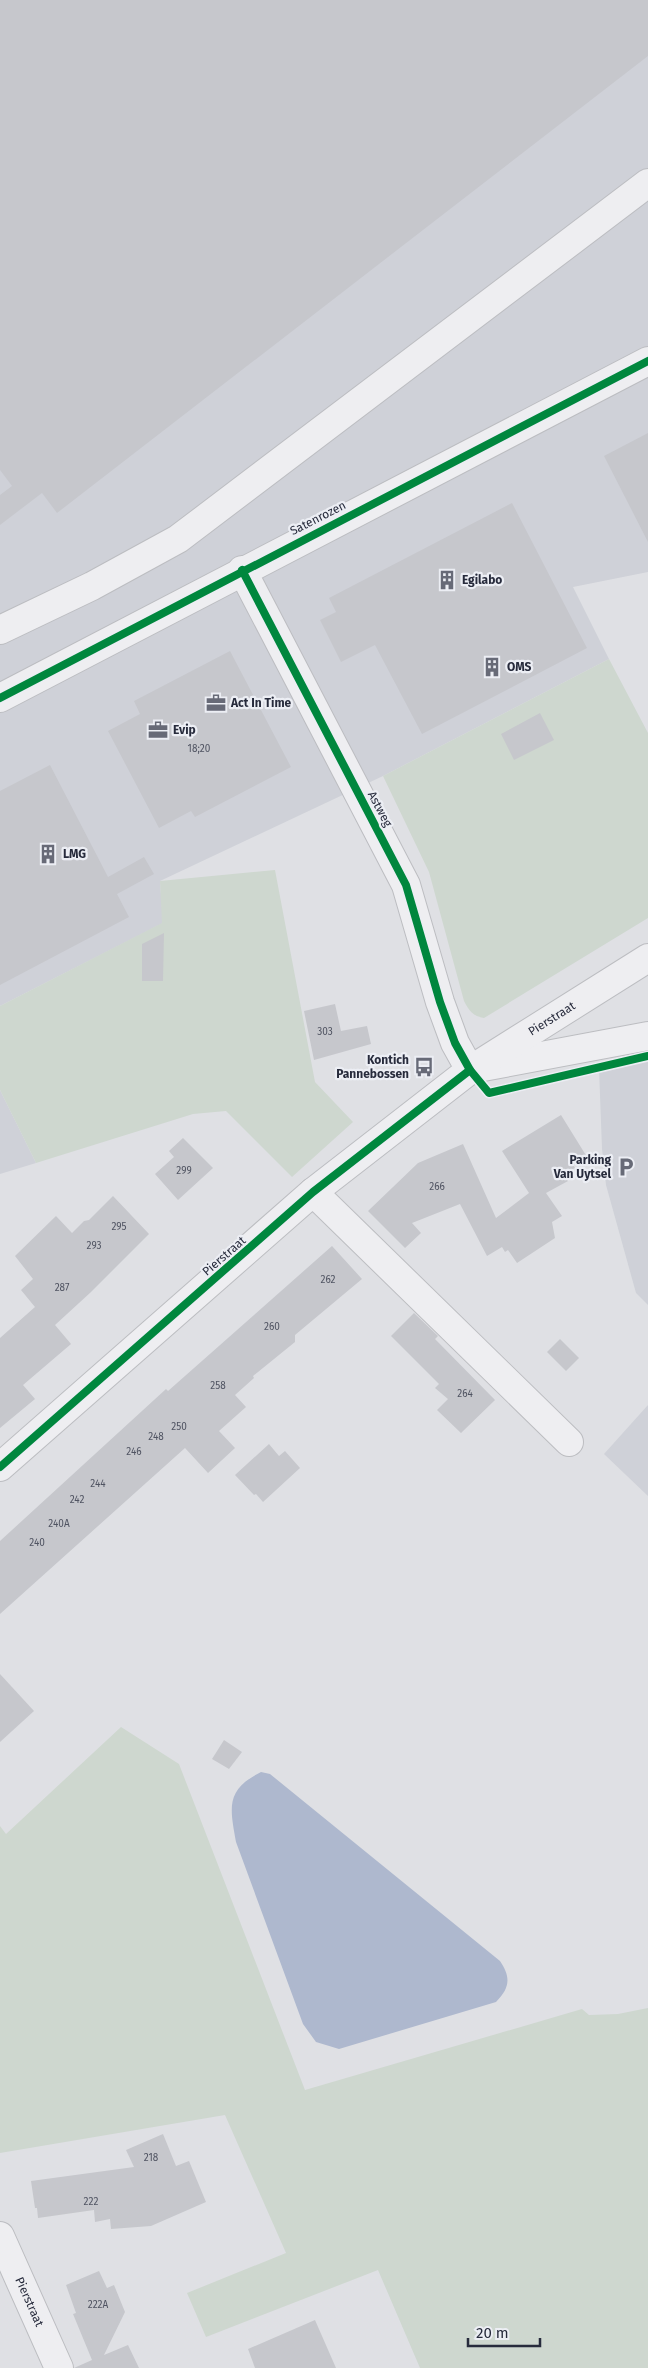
<svg xmlns="http://www.w3.org/2000/svg" width="648" height="2368" viewBox="0 0 648 2368" font-family="'Fira Sans',sans-serif">
  <style>
    .built { fill: #cfd1d8 }
    .green { fill: #ced7cf }
    .water { fill: #aeb8ce }
    .building { fill: #c6c7cc }
    .lines { fill: none; stroke-linecap: round; stroke-linejoin: round }
    .minor-casing { stroke: #bcbdc1; stroke-width: 30 }
    .minor { stroke: #eeeef1; stroke-width: 28 }
    .cycleway-casing { stroke: #eceef4; stroke-width: 11 }
    .cycleway { stroke: #00873e; stroke-width: 8 }
    .labels { text-anchor: middle; dominant-baseline: central; stroke-width: 4.5; stroke-linejoin: round; paint-order: stroke }
    .number-label { font-size: 10px; fill: #505462 }
    .street-label { font-size: 12px; fill: #272b3c; stroke: #eceef4 }
    .poi-label { font-size: 12px; font-weight: bold; fill: #272b3c; stroke: #eceef4; text-anchor: start }
  </style>
  <rect width="100%" height="100%" fill="#dfe0e4"/>
  <g class="built">
    <path d="M0 0H648V572L573 587 609 659 383 776 160 881 163 923 0 1006Z"/>
    <path d="M648 1058V1305L636 1293 606 1185 602 1149 599 1069Z"/>
    <path d="M0 1090 36 1163 0 1174Z"/>
    <path d="M648 1405V1496L604 1454Z"/>
  </g>
  <g class="green">
    <path d="M609 659 648 733V918L484 1018C473 1016 469 1011 464 1001L429 872 383 776Z"/>
    <path d="M275 870 315 1082 353 1122 292 1177 226 1111 193 1114 36 1163 0 1090V1006L162 923 160 881Z"/>
    <path d="M121 1727 179 1764 305 2090 582 2009 589 2015 618 2014 648 2008V2368H420L378 2270 206 2337 187 2293 286 2253 225 2115 0 2153V1826L6 1834Z"/>
  </g>
  <path class="water" d="M261 1772 270 1774 500 1961C511 1977 510 1988 496 2002L339 2049 316 2042 303 2024 236 1842C230 1808 225 1790 261 1772Z"/>
  <g class="building">
    <path d="M0 0H648V56L57 513 42 493 0 525V495L12 486 0 470Z"/>
    <path d="M648 433V542L604 456Z"/>
    <path d="M512 503 587 648 422 734 375 645 341 662 320 620 336 612 329 598Z"/>
    <path d="M230 651 291 767 195 817 191 811 159 828 108 731 140 714 134 701Z"/>
    <path d="M540 713 554 740 514 760 501 734Z"/>
    <path d="M50 765 108 877 144 857 154 874 117 894 129 917 0 985V791Z"/>
    <path d="M164 933 163 981H142V944Z"/>
    <path d="M335 1004 341 1031 367 1026 371 1044 314 1060 304 1011Z"/>
    <path d="M561 1115 587 1157 573 1165 575 1168 564 1173 568 1181 546 1193 562 1216 552 1222 555 1238 517 1263 508 1250 505 1252 502 1247 487 1256 460 1204 412 1223 421 1233 405 1248 368 1211 418 1163 463 1144 496 1218 529 1193 502 1151Z"/>
    <path d="M183 1138 213 1168 178 1200 155 1174 174 1157 169 1151Z"/>
    <path d="M113 1196 149 1234 91 1292 55 1325 71 1344 23 1385 35 1399 0 1428V1338L35 1307 21 1290 33 1279 15 1256 56 1216 72 1233 84 1221 89 1220Z"/>
    <path d="M332 1246 362 1279 295 1335V1342L253 1376 254 1378 235 1395 246 1407 219 1431 235 1448 208 1473 185 1448 0 1614V1541L166 1389 168 1391Z"/>
    <path d="M414 1313 438 1336 435 1339 495 1400 461 1433 437 1410 448 1399 435 1388 439 1384 391 1336Z"/>
    <path d="M560 1339 579 1358 566 1371 547 1352Z"/>
    <path d="M269 1444 279 1456 285 1451 300 1468 263 1502 256 1494 254 1495 235 1475Z"/>
    <path d="M0 1674 34 1711 0 1742Z"/>
    <path d="M224 1740 242 1752 229 1769 212 1759Z"/>
    <path d="M163 2134 176 2166 189 2161 206 2202 151 2226 111 2229 110 2219 95 2222 94 2210 38 2218 37 2208H35L31 2181 134 2167 126 2150Z"/>
    <path d="M99 2271 107 2288 114 2285 125 2312 104 2355 128 2345 139 2368H74L92 2360 73 2314 76 2313 66 2285Z"/>
    <path d="M315 2320 336 2368H255L248 2349Z"/>
  </g>
  <g class="lines">
    <defs>
      <g id="minor">
        <path d="M242 570 406 885 440 1002 455 1043 470 1070"/>
        <path d="M0 630 92 586 178 539 648 183"/>
        <path d="M0 698 648 361"/>
        <path d="M483 1067 648 1036"/>
        <path d="M313 1192 569 1442"/>
        <path id="s1" d="M0 1467 313 1192 470 1070 648 958"/>
        <path id="s2" d="M0 2236 59 2368"/>
      </g>
    </defs>
    <use href="#minor" class="minor-casing"/>
    <use href="#minor" class="minor"/>
    <defs>
      <g id="cycleway">
        <path d="M242 570 406 885 440 1002 455 1043 470 1070 489 1093 648 1056"/>
        <path d="M0 698 648 361"/>
        <path d="M0 1467 313 1192 470 1070"/>
      </g>
    </defs>
    <use href="#cycleway" class="cycleway-casing"/>
    <use href="#cycleway" class="cycleway"/>
  </g>
  <defs>
    <symbol id="building-bare" viewBox="-9 -9 18 18"><path d="M-4-6H4V6H1V3H-1V6H-4ZM-2.5-4.3h1.7v1.8h-1.7ZM.8-4.3h1.7v1.8H.8ZM-2.5-1h1.7V.8h-1.7ZM.8-1h1.7V.8H.8Z" fill="#676a77" stroke="#eceef4" stroke-width="2.5" paint-order="stroke"/></symbol>
    <symbol id="office-bare" viewBox="-9 -9 18 18"><path d="M-6-3h4V-5.5h4V-3h4V5H-6ZM-1-4.5V-3h2v-1.5ZM-6 0V1H6V0Z" fill="#676a77" stroke="#eceef4" stroke-width="2.5" paint-order="stroke"/></symbol>
    <symbol id="bus-bare" viewBox="-9 -9 18 18"><path d="M-5-6H5V4H4V6H2V4H-2V6H-4V4H-5ZM-3.5-4V0h7V-4ZM-3.5 1.2v1.5H-2V1.2ZM2 1.2v1.5H3.5V1.2Z" fill="#676a77" stroke="#eceef4" stroke-width="2.5" paint-order="stroke"/></symbol>
    <symbol id="parking-bare" viewBox="-9 -9 18 18"><path d="M-3.5-5.5H1a3.5 3.5 0 0 1 0 7H-1V5.5H-3.5ZM-1-3.4V-.6H.8a1.4 1.4 0 0 0 0-2.8Z" fill="#676a77" stroke="#eceef4" stroke-width="2.5" paint-order="stroke"/></symbol>
  </defs>
  <g fill-rule="evenodd">
    <use href="#building-bare" x="433" y="566" width="28" height="28"/>
    <use href="#building-bare" x="478" y="653" width="28" height="28"/>
    <use href="#office-bare" x="202" y="689" width="28" height="28"/>
    <use href="#office-bare" x="144" y="716" width="28" height="28"/>
    <use href="#building-bare" x="34" y="840" width="28" height="28"/>
    <use href="#bus-bare" x="410" y="1053" width="28" height="28"/>
    <use href="#parking-bare" x="612" y="1153" width="28" height="28"/>
  </g>
  <g class="labels">
    <g class="number-label">
      <text x="199" y="749">18;20</text>
      <text x="325" y="1032">303</text>
      <text x="184" y="1171">299</text>
      <text x="437" y="1187">266</text>
      <text x="119" y="1227">295</text>
      <text x="94" y="1246">293</text>
      <text x="328" y="1280">262</text>
      <text x="62" y="1288">287</text>
      <text x="272" y="1327">260</text>
      <text x="218" y="1386">258</text>
      <text x="465" y="1394">264</text>
      <text x="179" y="1427">250</text>
      <text x="156" y="1437">248</text>
      <text x="134" y="1452">246</text>
      <text x="98" y="1484">244</text>
      <text x="77" y="1500">242</text>
      <text x="59" y="1524">240A</text>
      <text x="37" y="1543">240</text>
      <text x="151" y="2158">218</text>
      <text x="91" y="2202">222</text>
      <text x="98" y="2305">222A</text>
    </g>
    <g class="street-label">
      <text transform="translate(318 518) rotate(-27)">Satenrozen</text>
      <text transform="translate(380 809) rotate(62)">Astweg</text>
      <text stroke="none"><textPath href="#s1" startOffset="712">Pierstraat</textPath></text>
      <text transform="translate(224 1256) rotate(-41)">Pierstraat</text>
      <text stroke="none"><textPath href="#s2" startOffset="72">Pierstraat</textPath></text>
    </g>
    <g class="poi-label">
      <text x="462" y="580">Egilabo</text>
      <text x="507" y="667">OMS</text>
      <text x="231" y="703">Act In Time</text>
      <text x="173" y="730">Evip</text>
      <text x="63" y="854">LMG</text>
      <text x="409" y="1060" text-anchor="end">Kontich<tspan x="409" dy="14">Pannebossen</tspan></text>
      <text x="611" y="1160" text-anchor="end">Parking<tspan x="611" dy="14">Van Uytsel</tspan></text>
    </g>
  </g>
  <path d="M468 2338v8h72v-8" fill="none" stroke="#272b3c" stroke-width="2.5"/>
  <text x="476" y="2338" font-size="15" fill="#272b3c" stroke="#eceef4" stroke-width="4" paint-order="stroke">20 m</text>
</svg>
